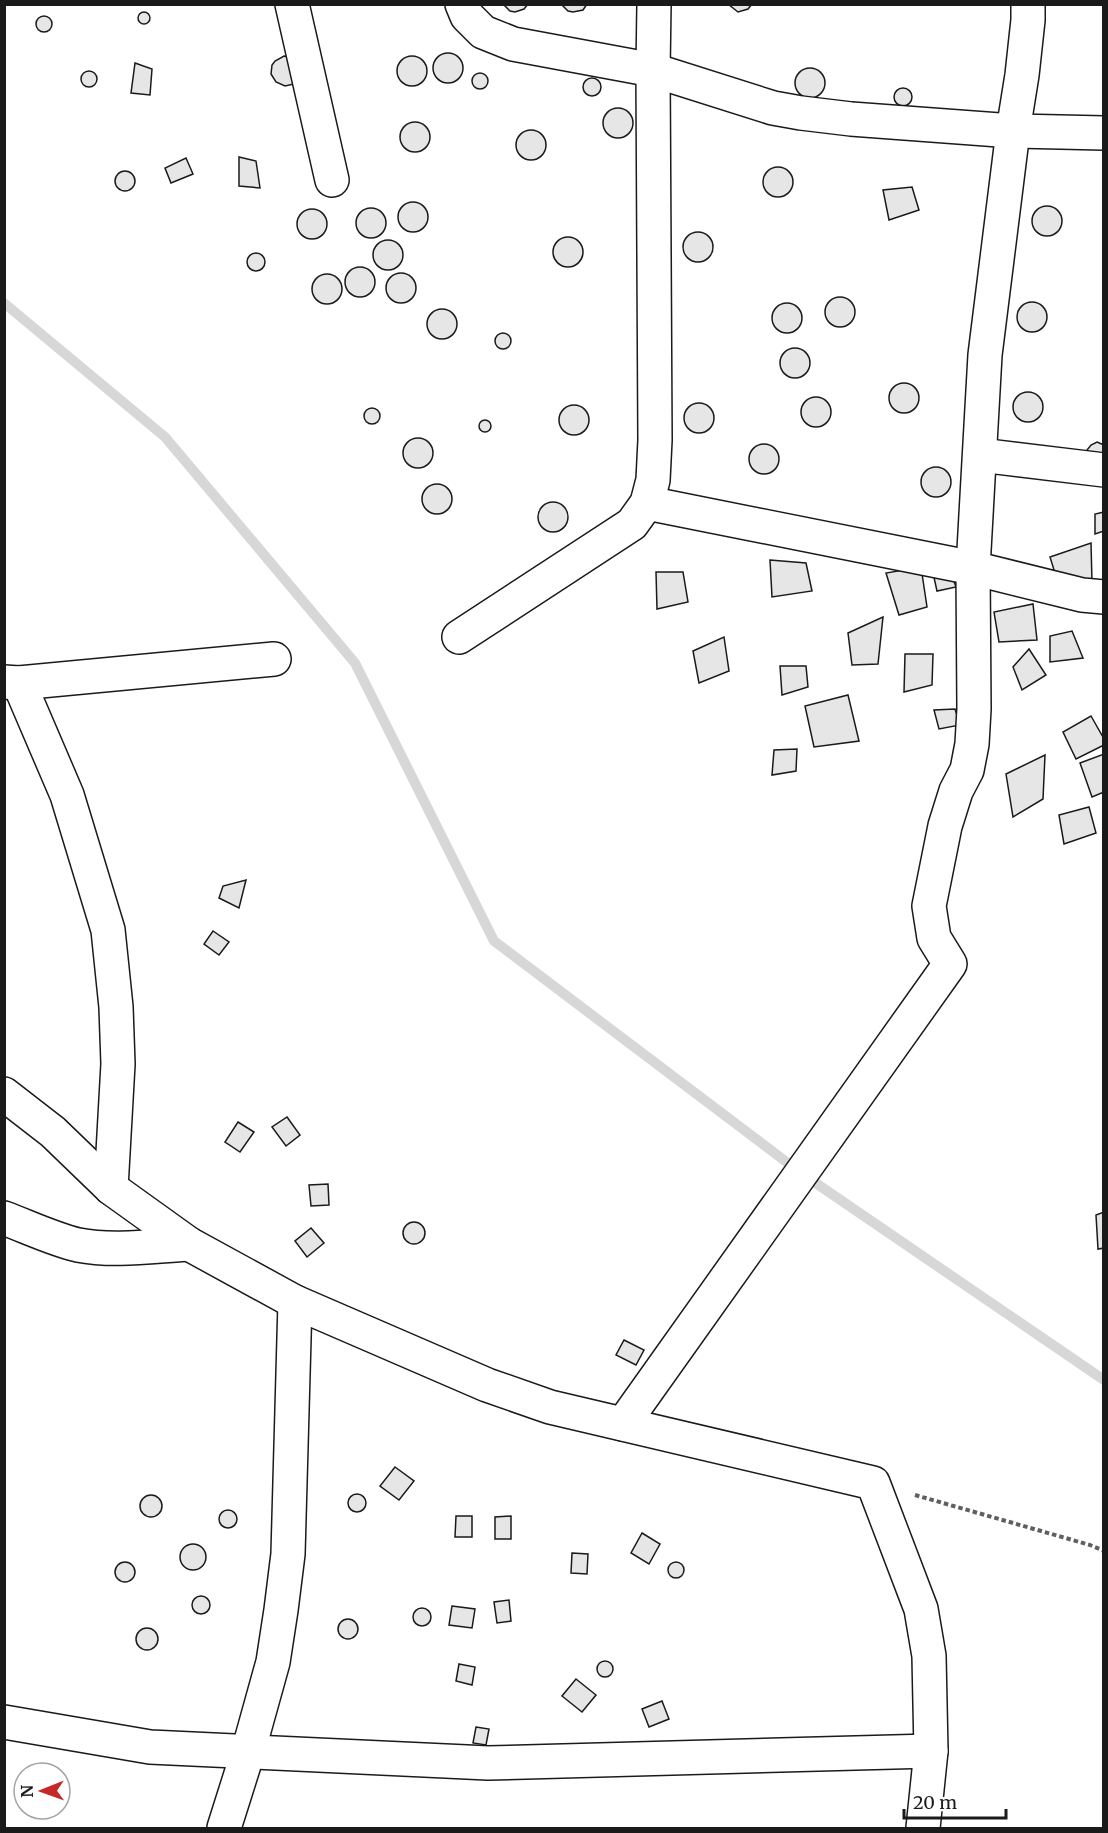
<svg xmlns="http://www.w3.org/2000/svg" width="1108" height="1833" viewBox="0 0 1108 1833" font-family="Merriweather,serif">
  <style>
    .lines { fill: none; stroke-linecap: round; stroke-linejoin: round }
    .stream { stroke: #d7d7d7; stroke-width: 10 }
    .building { fill: #e6e6e6; stroke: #1a1a1a; stroke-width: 1.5 }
    .minor-casing { stroke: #1a1a1a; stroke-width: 36 }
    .path { stroke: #5f5f5f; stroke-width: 4; stroke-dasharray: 4.5 3; stroke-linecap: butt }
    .minor { stroke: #fff; stroke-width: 33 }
  </style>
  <rect width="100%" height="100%" fill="#fff"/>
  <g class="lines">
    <path class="stream" d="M4 303 165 437 355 663 494 941 801 1173 1104 1380"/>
  </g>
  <g class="building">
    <path d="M503 4H528L524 9 515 12 510 11Z"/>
    <path d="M587 4 583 10 573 12 568 11 561 4Z"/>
    <path d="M728 4H752L748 9 738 12Z"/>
    <circle cx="144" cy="18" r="6"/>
    <circle cx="44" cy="24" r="8"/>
    <circle cx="448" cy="68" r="15"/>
    <path d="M284 56 289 57 294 84 285 86 276 82 271 74 272 65 275 61Z"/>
    <circle cx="412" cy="71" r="15"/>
    <path d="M135 63 152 69 150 95 131 93Z"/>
    <circle cx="810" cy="83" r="15"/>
    <circle cx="89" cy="79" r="8"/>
    <circle cx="480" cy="81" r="8"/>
    <circle cx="592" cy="87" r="9"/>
    <circle cx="903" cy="97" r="9"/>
    <circle cx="618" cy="123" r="15"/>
    <circle cx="415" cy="137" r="15"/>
    <circle cx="531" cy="145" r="15"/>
    <path d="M239 157 256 161 260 188 239 186Z"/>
    <path d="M186 158 193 174 171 183 165 168Z"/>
    <circle cx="778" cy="182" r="15"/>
    <circle cx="125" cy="181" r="10"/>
    <path d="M912 187 919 210 889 220 883 190Z"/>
    <circle cx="413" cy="217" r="15"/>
    <circle cx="1047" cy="221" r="15"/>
    <circle cx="371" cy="223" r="15"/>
    <circle cx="312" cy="224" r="15"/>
    <circle cx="698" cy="247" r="15"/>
    <circle cx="568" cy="252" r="15"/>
    <circle cx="388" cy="255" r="15"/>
    <circle cx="256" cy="262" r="9"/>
    <circle cx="360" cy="282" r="15"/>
    <circle cx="401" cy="288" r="15"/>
    <circle cx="327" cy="289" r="15"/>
    <circle cx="840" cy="312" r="15"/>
    <circle cx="1032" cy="317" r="15"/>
    <circle cx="787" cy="318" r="15"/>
    <circle cx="442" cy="324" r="15"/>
    <circle cx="503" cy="341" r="8"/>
    <circle cx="795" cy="363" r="15"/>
    <circle cx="904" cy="398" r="15"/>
    <circle cx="1028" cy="407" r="15"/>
    <circle cx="816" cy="412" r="15"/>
    <circle cx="699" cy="418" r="15"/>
    <circle cx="574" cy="420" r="15"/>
    <circle cx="372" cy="416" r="8"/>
    <circle cx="485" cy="426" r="6"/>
    <circle cx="418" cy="453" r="15"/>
    <path d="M1097 442 1104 445 1103 461 1087 456V450L1091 445Z"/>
    <circle cx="764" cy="459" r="15"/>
    <circle cx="936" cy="482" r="15"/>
    <circle cx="437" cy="499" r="15"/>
    <circle cx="553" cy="517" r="15"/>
    <path d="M1104 512V531L1095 534V514Z"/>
    <path d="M1091 543 1092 582 1058 583 1050 557Z"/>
    <path d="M770 560 806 563 812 591 772 597Z"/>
    <path d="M921 567 927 607 899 615 886 573Z"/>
    <path d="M950 570 956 587 937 591 933 573Z"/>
    <path d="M656 572H683L688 602 657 609Z"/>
    <path d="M1033 604 1037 640 999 642 994 612Z"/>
    <path d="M883 617 878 664 852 665 848 633Z"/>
    <path d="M1072 631 1083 658 1050 662V636Z"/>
    <path d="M724 637 729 671 699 683 693 651Z"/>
    <path d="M1029 649 1046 675 1022 690 1013 667Z"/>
    <path d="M905 654H933L932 685 904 692Z"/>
    <path d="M780 666H806L808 687 782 695Z"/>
    <path d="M848 695 859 741 814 747 805 706Z"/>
    <path d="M955 709 960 725 939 729 934 710Z"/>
    <path d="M1091 716 1104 739V745L1076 759 1063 732Z"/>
    <path d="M797 749 796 771 772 775 774 750Z"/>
    <path d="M1104 754V792L1092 797 1080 763Z"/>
    <path d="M1045 755 1043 799 1013 817 1006 774Z"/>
    <path d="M1089 807 1096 833 1064 844 1059 815Z"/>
    <path d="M246 880 239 908 219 898 223 886Z"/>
    <path d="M213 931 229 942 219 955 204 944Z"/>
    <path d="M287 1117 300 1135 286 1146 272 1127Z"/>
    <path d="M238 1122 254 1132 240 1152 225 1142Z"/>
    <path d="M328 1184 329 1205 311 1206 309 1185Z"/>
    <path d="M1104 1212V1248L1098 1249 1096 1215Z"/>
    <circle cx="414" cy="1233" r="11"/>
    <path d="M311 1228 324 1243 307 1257 295 1241Z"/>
    <path d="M624 1340 644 1350 636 1365 616 1355Z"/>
    <path d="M395 1467 414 1481 399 1500 380 1486Z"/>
    <circle cx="357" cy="1503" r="9"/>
    <circle cx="151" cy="1506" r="11"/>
    <circle cx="228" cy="1519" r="9"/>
    <path d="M456 1516H472V1537H455Z"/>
    <path d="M511 1516V1539H495V1517Z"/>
    <path d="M642 1533 660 1544 649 1564 631 1553Z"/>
    <circle cx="193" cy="1557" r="13"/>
    <path d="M572 1553 588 1554 587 1574 571 1573Z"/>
    <circle cx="676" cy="1570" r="8"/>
    <circle cx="125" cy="1572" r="10"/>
    <circle cx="201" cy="1605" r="9"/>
    <path d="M509 1600 511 1621 497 1623 494 1602Z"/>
    <path d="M452 1606 475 1609 472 1628 449 1625Z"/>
    <circle cx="422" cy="1617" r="9"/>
    <circle cx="348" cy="1629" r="10"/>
    <circle cx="147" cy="1639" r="11"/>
    <circle cx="605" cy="1669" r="8"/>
    <path d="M459 1664 475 1667 472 1685 456 1681Z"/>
    <path d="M576 1679 596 1695 582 1712 562 1696Z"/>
    <path d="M662 1701 669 1719 649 1727 642 1709Z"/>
    <path d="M476 1727 489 1729 486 1745 473 1743Z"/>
  </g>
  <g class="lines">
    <defs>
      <g id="minor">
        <path d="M292 4 332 180"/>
        <path d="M462 4 467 16 483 32 513 44 653 70 773 108 801 113 851 119 1013 131 1104 133"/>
        <path d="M980 455 1104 470"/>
        <path d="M647 503 973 568 1082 595 1104 597"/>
        <path d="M459 637 632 524 647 503 653 480 655 440 653 70 654 4"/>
        <path d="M4 682 19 683 274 659"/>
        <path d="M19 683 67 795 108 930 116 1007 118 1064 111 1188"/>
        <path d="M4 1094 53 1132 111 1188 189 1244 295 1302 487 1385 550 1407 873 1483 921 1609 929 1656 931 1751 923 1828"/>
        <path d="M4 1218C28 1227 53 1239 78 1245 114 1252 153 1246 189 1244"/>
        <path d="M623 1424 950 964 934 938 929 906 945 826 956 791 967 770 972 744 974 709 973 568 985 355 1013 131 1022 75 1028 20V4"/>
        <path d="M4 1722 150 1747 488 1763 931 1751"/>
        <path d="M224 1828 248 1752 273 1662 281 1610 288 1554 295 1302"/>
      </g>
    </defs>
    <use href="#minor" class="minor-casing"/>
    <path class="path" d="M915 1495 1090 1545 1104 1551"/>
    <use href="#minor" class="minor"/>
  </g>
  <rect width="1108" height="1833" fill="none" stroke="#1a1a1a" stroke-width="12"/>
  <g transform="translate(42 1791) rotate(269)"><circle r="28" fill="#ffffff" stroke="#a3a3a3" stroke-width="1.5"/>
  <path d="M0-4.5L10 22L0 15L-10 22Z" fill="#c62828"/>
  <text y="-9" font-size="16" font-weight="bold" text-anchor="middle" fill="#1a1a1a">N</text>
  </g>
  <path d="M904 1809v9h102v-9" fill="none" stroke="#1a1a1a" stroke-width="3"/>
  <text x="913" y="1809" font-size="18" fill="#1a1a1a" stroke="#ffffff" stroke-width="4.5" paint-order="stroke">20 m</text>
</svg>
